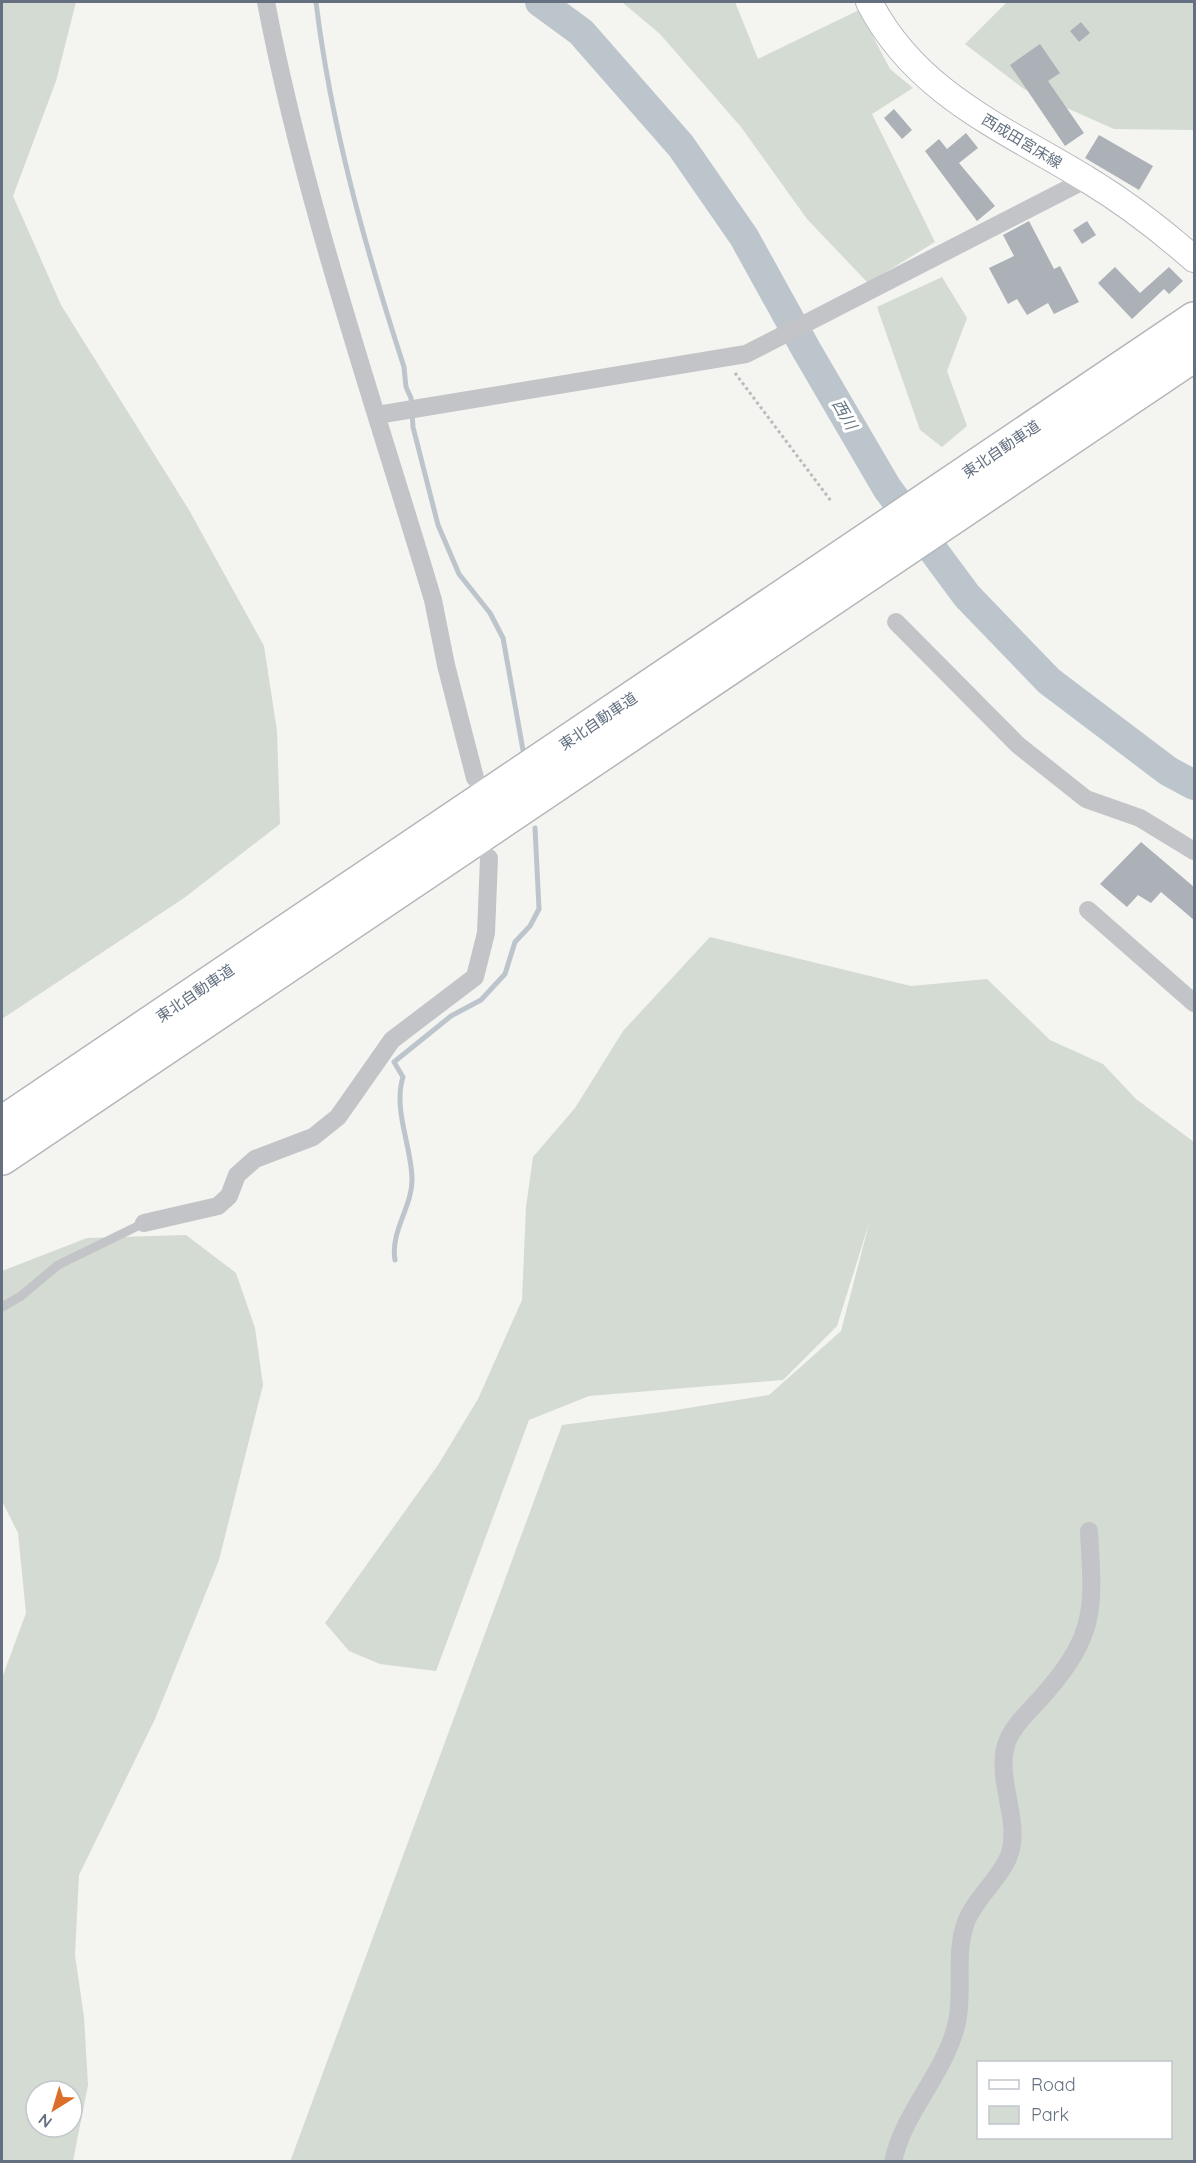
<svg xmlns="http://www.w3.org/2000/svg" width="1196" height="2163" viewBox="0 0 1196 2163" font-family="Quicksand,'Noto Sans JP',sans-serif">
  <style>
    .green { fill: #d4dbd2; fill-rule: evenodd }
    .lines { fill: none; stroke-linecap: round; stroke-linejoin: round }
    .stream { stroke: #bdc5cc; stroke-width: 5 }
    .river { stroke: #bdc5cc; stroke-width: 30 }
    .building { fill: #abb1b7 }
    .secondary-casing { stroke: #b4b7bc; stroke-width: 28 }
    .motorway-casing { stroke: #b4b6ba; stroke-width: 36 }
    .path { stroke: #b9bbbd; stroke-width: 3; stroke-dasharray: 3 3; stroke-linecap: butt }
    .service { stroke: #c2c4c8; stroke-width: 9 }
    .minor { stroke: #c2c4c8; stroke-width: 18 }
    .secondary { stroke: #fff; stroke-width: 26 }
    .motorway { stroke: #fff; stroke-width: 33 }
    .labels { text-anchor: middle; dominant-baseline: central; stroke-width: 6; stroke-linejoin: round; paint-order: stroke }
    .street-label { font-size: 15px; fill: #647080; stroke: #fff }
    .water-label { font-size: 16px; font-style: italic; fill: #657785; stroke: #fff }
  </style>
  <rect width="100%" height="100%" fill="#f4f4f1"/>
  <g class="green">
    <path d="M2 2H76L56 81 13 196 61 305 189 510 264 646 277 731 280 824 184 898 2 1019Z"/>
    <path d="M622 2H735L758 59 859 10 890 69 913 88 872 114 935 242 868 283 807 219 741 127 660 34Z"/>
    <path d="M1007 2H1194V130L1114 129 1024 89 965 44Z"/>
    <path d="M942 277 967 318 947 371 967 426 942 447 920 430 877 307Z"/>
    <path d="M710 937 911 986 987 979 1050 1040 1103 1064 1136 1099 1194 1142V2161L290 2162 562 1425 663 1412 769 1395 841 1331 870 1220 837 1326 783 1380 589 1396 529 1420 436 1671 380 1664 349 1651 325 1623 438 1465 478 1399 522 1300 526 1207 533 1157 575 1108 623 1031ZM978 2062H1170V2138H978Z"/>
    <path d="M186 1235 236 1273 255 1328 263 1385 219 1560 155 1719 79 1875 75 1955 84 2017 88 2085 73 2161H2V1678L26 1613 18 1533 2 1501V1271L87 1238ZM36 2091H72V2127H36Z"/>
  </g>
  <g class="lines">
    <g class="stream">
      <path d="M316 2C331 126 365 247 404 367L406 387 411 398 413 427 438 525 459 574 490 613 503 638 523 750"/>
      <path d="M395 1260C390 1231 413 1206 412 1178 411 1145 393 1109 403 1077L394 1062 451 1016 481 1000 505 974 515 942 530 926 539 909 535 828"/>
    </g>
    <path class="river" d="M540 2 581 32 681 146 744 237 807 351 887 488 967 596 1049 681 1168 771 1194 785"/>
  </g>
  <g class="building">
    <path d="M1081 22 1090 33 1079 42 1070 31Z"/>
    <path d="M1040 44 1060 73 1048 81 1084 133 1065 146 1010 65Z"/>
    <path d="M894 109 912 130 902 139 884 118Z"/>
    <path d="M966 133 978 148 959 163 995 206 977 221 925 151 939 139 947 149Z"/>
    <path d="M1099 135 1153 166 1139 190 1085 158Z"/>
    <path d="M1029 221 1054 269 1060 266 1079 302 1054 314 1048 303 1027 315 1017 299 1008 304 989 268 1014 256 1003 235Z"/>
    <path d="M1087 221 1096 235 1082 244 1073 230Z"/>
    <path d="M1115 267 1140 293 1169 267 1183 281 1169 294 1164 289 1132 319 1098 283Z"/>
    <path d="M1141 842 1194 887V920L1161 892 1151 903 1138 895 1127 907 1100 884Z"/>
  </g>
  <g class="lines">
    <defs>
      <path id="secondary" d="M869 2C916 94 1005 129 1088 180 1126 203 1161 230 1194 259"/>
      <g id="motorway">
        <path d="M2 1123 1194 319"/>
        <path d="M2 1158 1194 355"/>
      </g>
    </defs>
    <use href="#secondary" class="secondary-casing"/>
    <use href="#motorway" class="motorway-casing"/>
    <path class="path" d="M735 373 831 501"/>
    <path class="service" d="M2 1307 21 1296 58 1265 144 1223"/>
    <g class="minor">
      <path d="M266 2C305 205 374 402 433 600L446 665 475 778"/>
      <path d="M377 415 746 354 1087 179"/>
      <path d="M896 622 1018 745 1086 799 1140 818 1194 851"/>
      <path d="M1088 910 1194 1003"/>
      <path d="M144 1223 218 1206 229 1196 237 1175 255 1159 313 1137 338 1117 392 1040 475 977 486 933 489 858"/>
      <path d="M893 2162C904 2110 946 2073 957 2022 964 1990 954 1954 966 1922 975 1898 1002 1877 1010 1853 1020 1818 996 1780 1006 1745 1012 1725 1034 1707 1047 1691 1098 1632 1093 1604 1089 1531"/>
    </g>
    <use href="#secondary" class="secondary"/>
    <use href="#motorway" class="motorway"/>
  </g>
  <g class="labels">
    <g class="street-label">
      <text transform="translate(1022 141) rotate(31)">西成田宮床線</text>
      <text transform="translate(1001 449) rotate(-34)">東北自動車道</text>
      <text transform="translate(598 721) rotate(-34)">東北自動車道</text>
      <text transform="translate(195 993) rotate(-34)">東北自動車道</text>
    </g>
    <g class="water-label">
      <text transform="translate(845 414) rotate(60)">西川</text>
    </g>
  </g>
  <rect width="1196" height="2163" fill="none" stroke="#647080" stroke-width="6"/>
  <rect x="977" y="2061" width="195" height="78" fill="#ffffff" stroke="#c1c6cc" stroke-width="1.5"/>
  <rect x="989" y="2080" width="30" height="9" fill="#ffffff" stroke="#c1c6cc" stroke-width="1.5"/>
  <text x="1031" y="2091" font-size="18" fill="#647080">Road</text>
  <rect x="989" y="2106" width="30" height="18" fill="#d4dbd2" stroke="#c1c6cc" stroke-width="1.5"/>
  <text x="1031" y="2121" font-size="18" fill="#647080">Park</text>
  <g transform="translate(54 2109) rotate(217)"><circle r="28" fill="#ffffff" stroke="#c1c6cc" stroke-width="1.5"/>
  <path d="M0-4.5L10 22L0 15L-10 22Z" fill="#db6f2a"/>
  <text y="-9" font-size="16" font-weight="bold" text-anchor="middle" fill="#647080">N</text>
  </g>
</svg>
